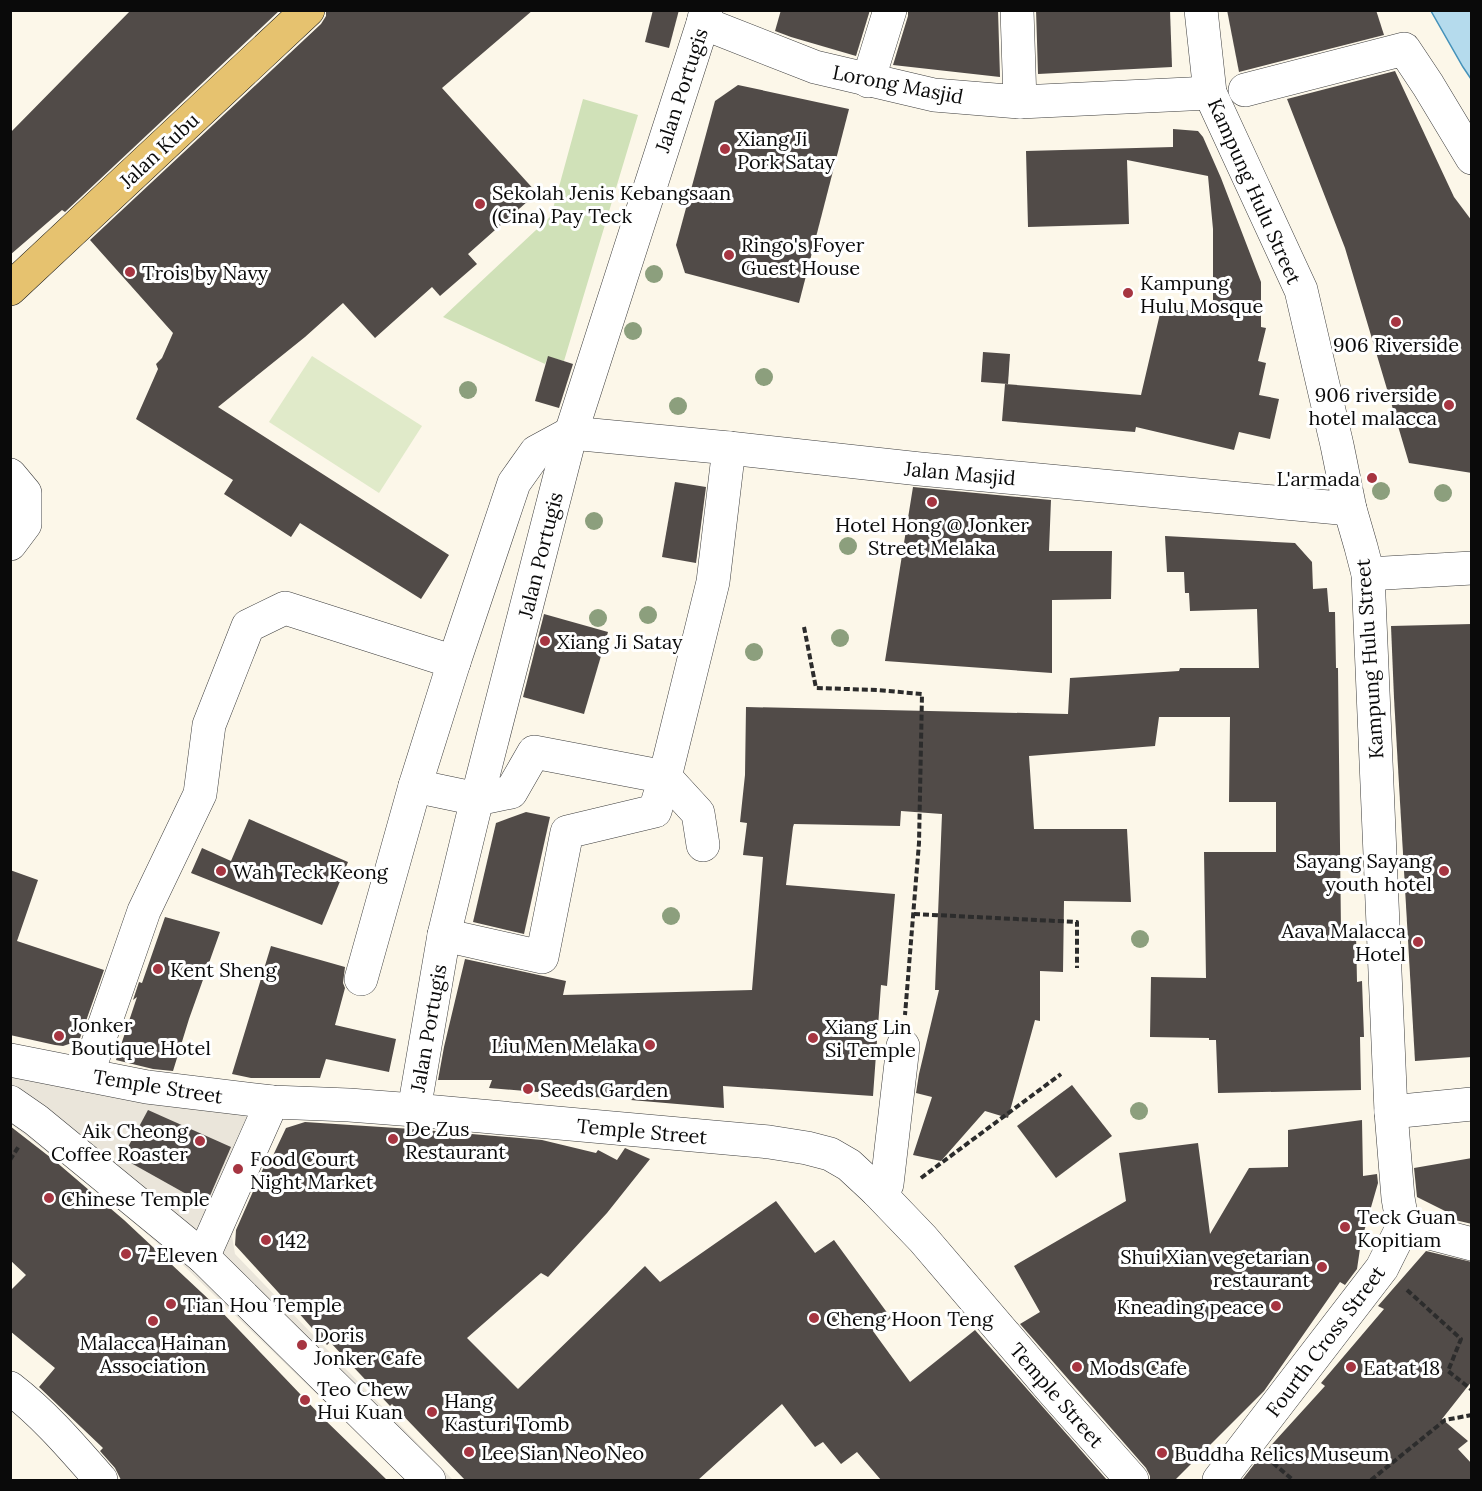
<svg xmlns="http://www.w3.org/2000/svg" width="1482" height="1491" viewBox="0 0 1482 1491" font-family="Lora,serif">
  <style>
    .green { fill: #d0e1b8 }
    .pitch { fill: #e0eac9 }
    .plaza { fill: #eae5da }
    .water { fill: #b5dbed; stroke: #4592ba; stroke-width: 1.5 }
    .building { fill: #514b48 }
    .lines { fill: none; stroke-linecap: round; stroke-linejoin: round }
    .minor-casing { stroke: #3d3d3d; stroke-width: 34 }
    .major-casing { stroke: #1b1b1b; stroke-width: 34 }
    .path { stroke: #2c2c2c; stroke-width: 4; stroke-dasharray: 6 3; stroke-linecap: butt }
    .minor { stroke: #fff; stroke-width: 33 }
    .major { stroke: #e6c26f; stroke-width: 33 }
    .tree { fill: #8c9f7d }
    .poi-dot { fill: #a63541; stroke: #fff; stroke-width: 2 }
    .labels { text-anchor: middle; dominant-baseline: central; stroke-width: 6; stroke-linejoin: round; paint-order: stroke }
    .street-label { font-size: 20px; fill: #0a0a0a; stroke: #fff }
    .poi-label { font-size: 20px; fill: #0a0a0a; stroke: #fff; text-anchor: start }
  </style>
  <rect width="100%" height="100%" fill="#fcf7e9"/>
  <path class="green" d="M583 99 638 115 564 361 548 357 545 364 443 317 551 216Z"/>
  <path class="pitch" d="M312 356 422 426 379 493 269 422Z"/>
  <path class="plaza" d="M11 1050 234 1098 268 1126 232 1236 235 1254 453 1480H406L183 1265 92 1187 11 1124Z"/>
  <path class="water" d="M1431 11H1471V79L1463 67Z"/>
  <g class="building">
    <path d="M131 10H280L65 212 62 210 10 255V133Z"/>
    <path d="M326 10H533L442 88 537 193 468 254 477 264 440 296 432 287 375 338 343 303 305 337 218 407 449 555 421 599 300 523 291 537 224 494 233 480 136 419 158 369 156 364 162 358 173 333 90 240 321 24 326 16Z"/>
    <path d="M653 10H679L669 48 645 42Z"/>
    <path d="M781 10H870L856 56 791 37 775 31Z"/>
    <path d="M908 10H998L1000 77 893 65 908 16Z"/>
    <path d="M1036 10H1170L1172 67 1038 74Z"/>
    <path d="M1227 10H1376L1384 35 1239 72Z"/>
    <path d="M1395 71 1454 197 1472 221V473L1409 463 1345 248 1287 99Z"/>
    <path d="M738 85 849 109 799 303 685 273 676 245 715 101Z"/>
    <path d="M1173 129 1198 131 1203 137 1221 178 1261 282V327L1266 328 1258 361 1266 363 1259 395 1279 399 1270 439 1239 432 1234 450 1136 427 1135 432 1002 421 1005 384 1141 395 1162 305 1213 316V229L1208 176 1127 160 1129 224 1028 227 1026 151 1173 147Z"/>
    <path d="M983 352 1010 354 1008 384 981 382Z"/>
    <path d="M548 356 573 364 559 408 535 401Z"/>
    <path d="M675 482 706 487 696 563 662 557Z"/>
    <path d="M913 487 1051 500 1049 551H1112L1111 599 1052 600V673L885 661Z"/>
    <path d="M1165 536 1295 543 1312 562 1313 589 1327 588 1329 612H1335L1336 668H1338L1341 933H1356L1357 982 1362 981 1364 1037H1360L1361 1090 1218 1093 1216 1040H1209V1038L1150 1037 1151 977 1206 978 1204 852H1276V802H1229L1230 717H1159L1155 746 1029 756 1034 829H1127L1131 902 1064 901 1063 972 1040 971V1021L1035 1020 1008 1118 985 1111 941 1161 913 1155 932 1097 916 1093 919 1074 939 990H935L942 814 901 811 900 826 794 824 793 827 786 885 895 894 887 986 881 985 873 1096 723 1086 724 1108 489 1088 492 1080H438L444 1047 465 959 566 981 563 995 752 990 763 857 743 855 747 823 740 822 745 775 746 707 1068 714 1070 678 1179 671 1180 668H1259L1257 609 1190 611 1189 593H1185L1184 572H1167Z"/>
    <path d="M544 614 608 632 584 714 523 697Z"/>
    <path d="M1472 624V1057L1415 1061 1394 698 1391 626Z"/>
    <path d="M526 812 550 817 524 934 473 922 496 823Z"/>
    <path d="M249 819 348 862 322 925 191 873 202 848 231 861Z"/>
    <path d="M10 870 38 880 17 941 104 970 80 1038 72 1043 63 1046 55 1045 10 1035Z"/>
    <path d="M165 917 220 932 189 1019 173 1071 153 1069 116 1060 137 997 133 1000 139 982 142 983Z"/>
    <path d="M271 946 345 967 343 983 345 988 335 1025 396 1039 389 1072 326 1059 320 1078H251L232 1074Z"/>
    <path d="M1072 1085 1112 1136 1056 1178 1017 1126Z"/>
    <path d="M148 1110 231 1147 206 1205 122 1158Z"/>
    <path d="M1362 1120 1363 1176 1377 1174 1378 1183 1361 1242 1357 1269 1345 1285 1340 1282 1264 1391 1175 1480H1150V1476L1146 1468 1020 1324 1040 1312 1014 1266 1126 1201 1119 1153 1198 1143 1210 1234 1249 1168 1288 1167V1130Z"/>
    <path d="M305 1122 412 1129 542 1140 596 1153 598 1150 617 1160 625 1148 650 1159 607 1213 548 1277 541 1273 467 1338 518 1389 645 1266 660 1282 776 1201 815 1253 834 1240 891 1318 873 1331 910 1382 975 1330 1107 1480H881L857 1452 841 1464 823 1442 815 1447 782 1404 698 1480H465L392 1404 390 1406 330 1342 327 1345 289 1302 288 1303 235 1245 236 1230 266 1162 269 1164 286 1128Z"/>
    <path d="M10 1126 55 1161 124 1220 217 1307 324 1419 387 1480H121L115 1468 100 1451 103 1448 39 1387 55 1368 10 1331V1291L26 1275 10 1260Z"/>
    <path d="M1472 1158V1224L1455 1220 1457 1217 1417 1197 1414 1168Z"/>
    <path d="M1426 1251 1472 1262V1381L1442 1419 1468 1441 1458 1449 1472 1464V1480H1242L1256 1462 1325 1386 1321 1383 1384 1309 1378 1306Z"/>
  </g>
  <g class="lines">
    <defs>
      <g id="minor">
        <path d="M1017 10 1020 102"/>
        <path d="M1201 10 1210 93 1301 290 1337 445 1350 509 1361 547 1368 574 1391 1112 1398 1198 1403 1226"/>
        <path d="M703 23 815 67 934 95 1020 102 1210 93"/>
        <path d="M868 81 890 10"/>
        <path d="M1245 90 1404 49 1428 85 1472 158"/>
        <path d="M10 475 25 493V524L10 544"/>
        <path d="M1368 574 1472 568"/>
        <path d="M454 662 514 483 536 452 571 433 729 448 920 469 1350 509"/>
        <path d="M703 845 698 813 665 777 713 582 729 448"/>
        <path d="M361 979 415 786"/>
        <path d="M10 1060 147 1087 272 1102 349 1105 414 1110 769 1142 807 1148 830 1154 849 1165 877 1191 923 1239 1053 1391 1132 1480"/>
        <path d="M87 1075 144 911 200 794 209 725 248 626 285 608 454 662 415 786 477 799 511 792 534 752 665 777 655 811 567 832 542 957 444 935"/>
        <path d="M10 1102 36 1120 203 1257 429 1480"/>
        <path d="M414 1110 444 935 477 799 571 433 703 23 706 10"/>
        <path d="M1391 1112 1472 1104"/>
        <path d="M877 1191 887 1184 903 1046"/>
        <path d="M1403 1226 1472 1244"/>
        <path d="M203 1257 272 1102"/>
        <path d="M10 1388C45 1415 72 1447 101 1480"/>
        <path d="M1219 1480 1382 1268 1403 1226"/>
      </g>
      <path id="major" d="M10 289 308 10"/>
    </defs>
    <use href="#minor" class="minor-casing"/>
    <use href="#major" class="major-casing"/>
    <g class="path">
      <path d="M804 627 816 688 877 690 922 694 919 843 905 1015"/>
      <path d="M914 914 1077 922V968"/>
      <path d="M10 1160 19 1146"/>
      <path d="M921 1178 1061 1074"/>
      <path d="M1407 1290 1461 1339 1448 1371 1472 1390"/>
      <path d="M1273 1463 1293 1480"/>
      <path d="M1371 1480 1445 1420 1472 1415"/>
    </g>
    <use href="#minor" class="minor"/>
    <use href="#major" class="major"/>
  </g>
  <g class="tree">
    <circle cx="654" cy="274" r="9"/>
    <circle cx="633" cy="331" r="9"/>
    <circle cx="764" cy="377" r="9"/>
    <circle cx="468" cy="390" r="9"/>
    <circle cx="678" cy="406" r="9"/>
    <circle cx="1381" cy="491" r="9"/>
    <circle cx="1443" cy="493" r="9"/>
    <circle cx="594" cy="521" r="9"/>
    <circle cx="848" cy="546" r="9"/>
    <circle cx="648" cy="615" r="9"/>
    <circle cx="598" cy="618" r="9"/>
    <circle cx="840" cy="638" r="9"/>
    <circle cx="754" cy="652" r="9"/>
    <circle cx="671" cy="916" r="9"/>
    <circle cx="1140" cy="939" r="9"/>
    <circle cx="1139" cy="1111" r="9"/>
  </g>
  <g class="poi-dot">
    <circle cx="725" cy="149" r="6"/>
    <circle cx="480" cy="204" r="6"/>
    <circle cx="729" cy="255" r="6"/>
    <circle cx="130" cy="272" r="6"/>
    <circle cx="1128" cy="293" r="6"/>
    <circle cx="1396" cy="322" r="6"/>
    <circle cx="1449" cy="405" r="6"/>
    <circle cx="1372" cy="478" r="6"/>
    <circle cx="932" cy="502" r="6"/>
    <circle cx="545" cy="641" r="6"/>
    <circle cx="221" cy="871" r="6"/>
    <circle cx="1444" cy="871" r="6"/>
    <circle cx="1418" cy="942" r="6"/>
    <circle cx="158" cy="969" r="6"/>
    <circle cx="59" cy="1036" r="6"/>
    <circle cx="813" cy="1038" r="6"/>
    <circle cx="650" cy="1045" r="6"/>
    <circle cx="528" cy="1089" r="6"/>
    <circle cx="393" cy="1139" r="6"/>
    <circle cx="200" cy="1141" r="6"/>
    <circle cx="238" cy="1169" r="6"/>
    <circle cx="49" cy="1198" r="6"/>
    <circle cx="1345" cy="1227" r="6"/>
    <circle cx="266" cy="1240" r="6"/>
    <circle cx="126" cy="1254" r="6"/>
    <circle cx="1322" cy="1267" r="6"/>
    <circle cx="171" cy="1304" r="6"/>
    <circle cx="1276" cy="1306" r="6"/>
    <circle cx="814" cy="1318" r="6"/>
    <circle cx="153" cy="1321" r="6"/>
    <circle cx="302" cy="1345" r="6"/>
    <circle cx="1077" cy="1367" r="6"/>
    <circle cx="1351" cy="1367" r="6"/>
    <circle cx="305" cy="1400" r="6"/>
    <circle cx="432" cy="1412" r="6"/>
    <circle cx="469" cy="1452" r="6"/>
    <circle cx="1162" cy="1453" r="6"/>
  </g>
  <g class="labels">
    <g class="street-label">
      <text transform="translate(898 84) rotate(11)">Lorong Masjid</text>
      <text transform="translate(681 90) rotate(-72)">Jalan Portugis</text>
      <text transform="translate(159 150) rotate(-43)">Jalan Kubu</text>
      <text transform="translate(1255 191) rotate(66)">Kampung Hulu Street</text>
      <text transform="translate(960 473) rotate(5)">Jalan Masjid</text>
      <text transform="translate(540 555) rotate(-76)">Jalan Portugis</text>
      <text transform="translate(1369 659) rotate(-94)">Kampung Hulu Street</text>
      <text transform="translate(428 1028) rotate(-80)">Jalan Portugis</text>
      <text transform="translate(158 1086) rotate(9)">Temple Street</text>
      <text transform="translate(642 1131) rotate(5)">Temple Street</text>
      <text transform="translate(1325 1341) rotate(-53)">Fourth Cross Street</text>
      <text transform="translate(1057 1395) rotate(49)">Temple Street</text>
    </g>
    <g class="poi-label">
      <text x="737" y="138">Xiang Ji<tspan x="737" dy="23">Pork Satay</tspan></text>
      <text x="492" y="192">Sekolah Jenis Kebangsaan<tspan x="492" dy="23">(Cina) Pay Teck</tspan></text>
      <text x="741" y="244">Ringo's Foyer<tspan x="741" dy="23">Guest House</tspan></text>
      <text x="142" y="272">Trois by Navy</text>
      <text x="1140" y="282">Kampung<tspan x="1140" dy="23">Hulu Mosque</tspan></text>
      <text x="1396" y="344" text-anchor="middle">906 Riverside</text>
      <text x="1437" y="394" text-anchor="end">906 riverside<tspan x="1437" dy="23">hotel malacca</tspan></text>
      <text x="1360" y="478" text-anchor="end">L'armada</text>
      <text x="932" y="524" text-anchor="middle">Hotel Hong @ Jonker<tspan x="932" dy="23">Street Melaka</tspan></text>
      <text x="557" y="641">Xiang Ji Satay</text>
      <text x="1432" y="860" text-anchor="end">Sayang Sayang<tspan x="1432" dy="23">youth hotel</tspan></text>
      <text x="233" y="871">Wah Teck Keong</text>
      <text x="1406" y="930" text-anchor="end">Aava Malacca<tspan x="1406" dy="23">Hotel</tspan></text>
      <text x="170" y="969">Kent Sheng</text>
      <text x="71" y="1024">Jonker<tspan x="71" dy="23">Boutique Hotel</tspan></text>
      <text x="825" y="1026">Xiang Lin<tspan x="825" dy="23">Si Temple</tspan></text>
      <text x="638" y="1045" text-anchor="end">Liu Men Melaka</text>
      <text x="540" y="1089">Seeds Garden</text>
      <text x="405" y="1128">De Zus<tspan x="405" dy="23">Restaurant</tspan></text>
      <text x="188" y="1130" text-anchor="end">Aik Cheong<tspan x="188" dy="23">Coffee Roaster</tspan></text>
      <text x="250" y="1158">Food Court<tspan x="250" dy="23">Night Market</tspan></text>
      <text x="61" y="1198">Chinese Temple</text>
      <text x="1357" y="1216">Teck Guan<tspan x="1357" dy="23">Kopitiam</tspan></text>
      <text x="278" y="1240">142</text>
      <text x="138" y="1254">7-Eleven</text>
      <text x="1310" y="1256" text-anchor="end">Shui Xian vegetarian<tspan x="1310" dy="23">restaurant</tspan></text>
      <text x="183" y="1304">Tian Hou Temple</text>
      <text x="1264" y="1306" text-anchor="end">Kneading peace</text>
      <text x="826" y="1318">Cheng Hoon Teng</text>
      <text x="314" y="1334">Doris<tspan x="314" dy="23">Jonker Cafe</tspan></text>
      <text x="153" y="1342" text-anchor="middle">Malacca Hainan<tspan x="153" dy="23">Association</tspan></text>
      <text x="1089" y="1367">Mods Cafe</text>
      <text x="1363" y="1367">Eat at 18</text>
      <text x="317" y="1388">Teo Chew<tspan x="317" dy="23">Hui Kuan</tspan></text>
      <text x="444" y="1400">Hang<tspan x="444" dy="23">Kasturi Tomb</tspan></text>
      <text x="481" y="1452">Lee Sian Neo Neo</text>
      <text x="1174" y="1453">Buddha Relics Museum</text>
    </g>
  </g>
  <rect width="1482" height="1491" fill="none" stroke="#0a0a0a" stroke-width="24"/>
</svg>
